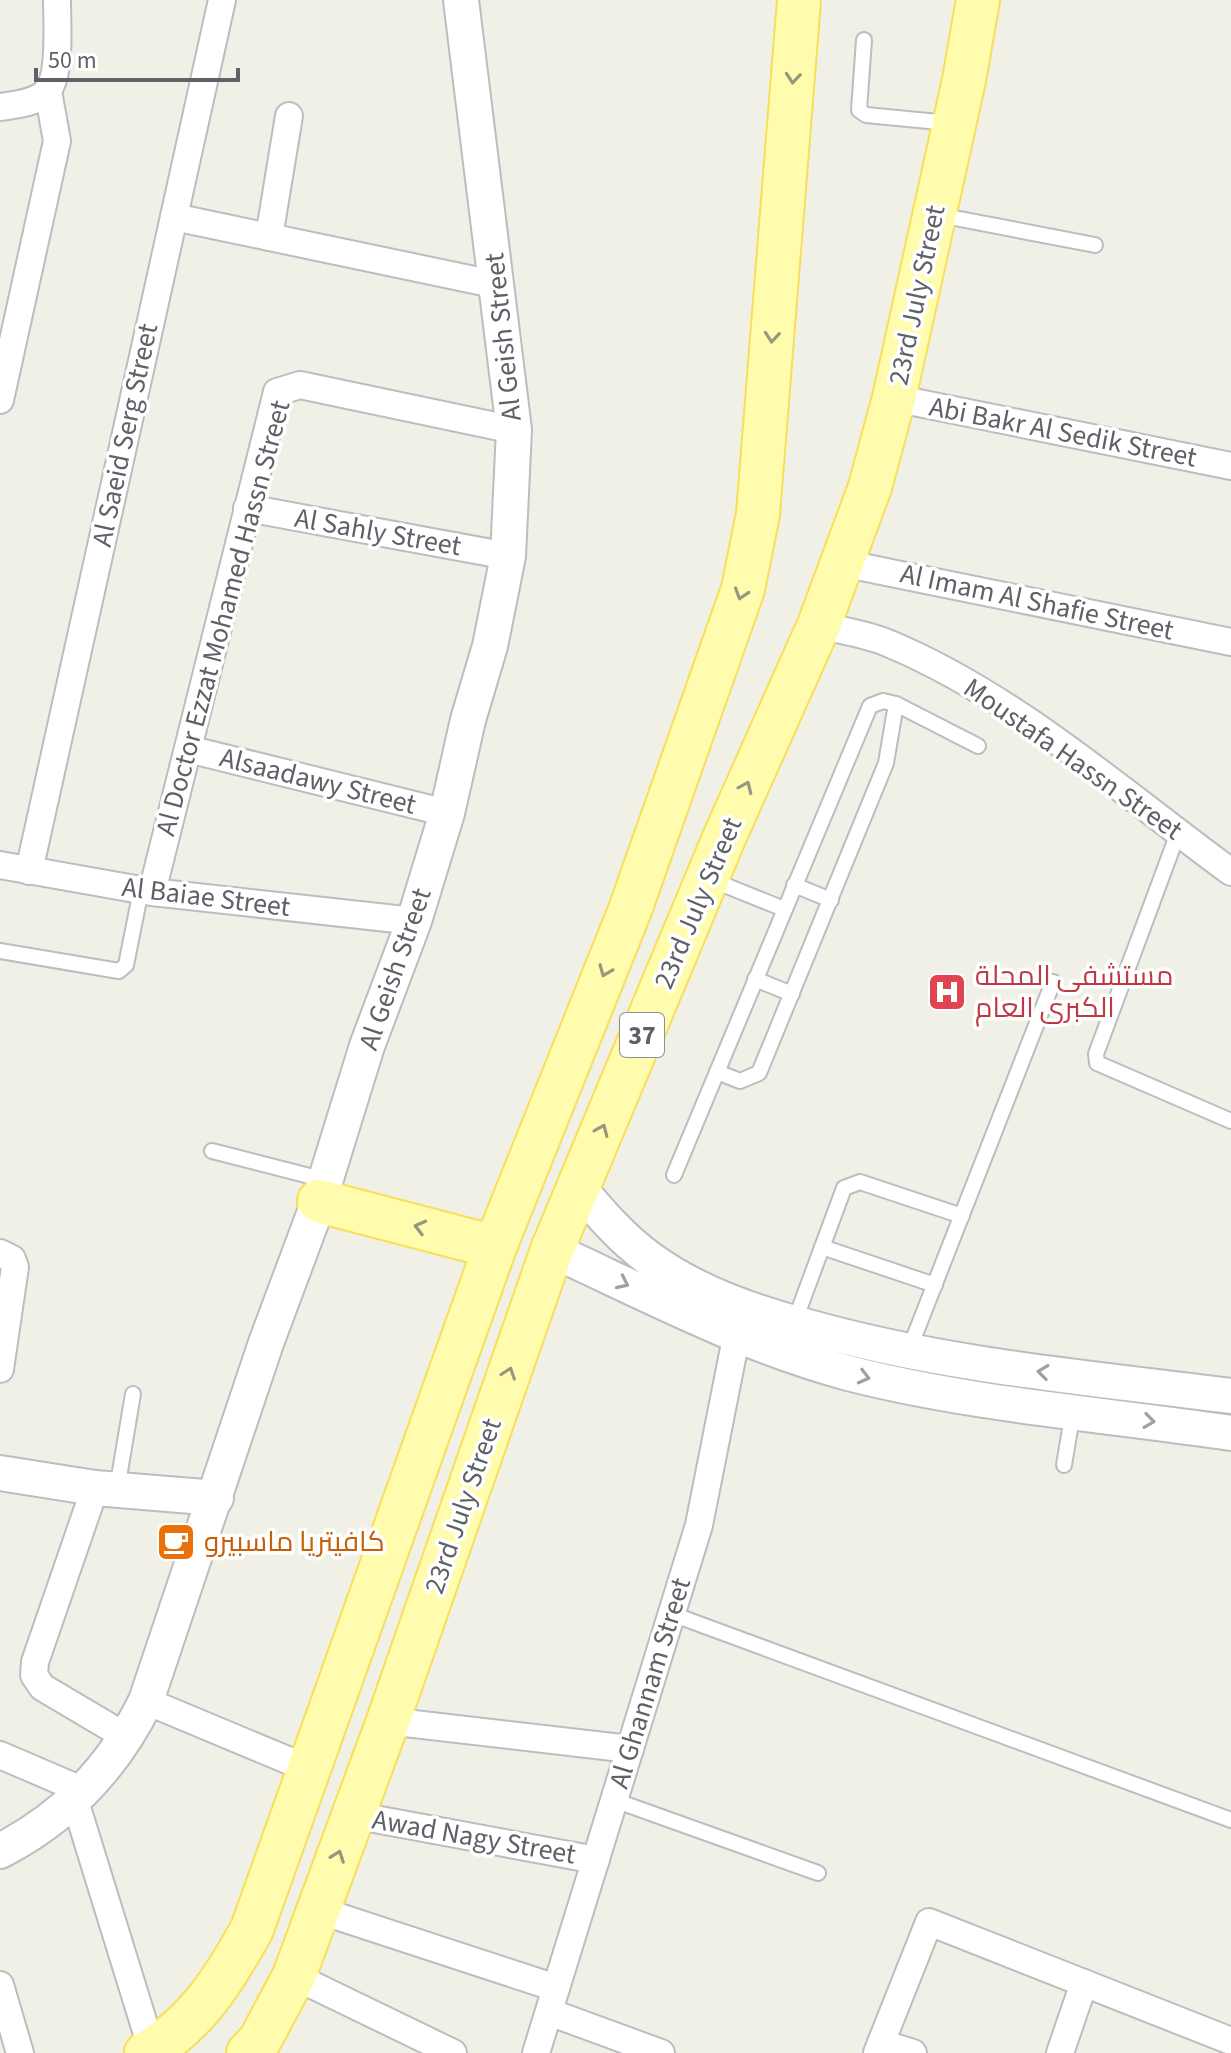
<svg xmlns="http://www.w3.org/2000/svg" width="1231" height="2053" viewBox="0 0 1231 2053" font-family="'Source Sans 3',Cairo,sans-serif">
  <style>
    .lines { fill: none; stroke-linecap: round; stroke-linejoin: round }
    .service-casing { stroke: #bbbdc2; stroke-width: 18 }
    .minor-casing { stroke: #bbbdc2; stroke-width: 30 }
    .tertiary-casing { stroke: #bbbdc2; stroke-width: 38 }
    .primary-casing { stroke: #f7df59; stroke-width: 46 }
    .service { stroke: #fff; stroke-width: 14 }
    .minor { stroke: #fff; stroke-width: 26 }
    .tertiary { stroke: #fff; stroke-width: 34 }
    .primary { stroke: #fffcad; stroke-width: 42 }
    .oneway { stroke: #969780 }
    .oneway2 { stroke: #9ea0a4 }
    .labels { text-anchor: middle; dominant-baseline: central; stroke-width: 7; stroke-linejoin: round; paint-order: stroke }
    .shield { fill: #fff; stroke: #8e9095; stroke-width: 2 }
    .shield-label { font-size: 26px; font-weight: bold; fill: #5e6167 }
    .street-label { font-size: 28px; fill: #5e6167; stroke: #fff }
    .health-label { font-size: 28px; fill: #be3a42; stroke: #fff; text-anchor: start }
    .food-label { font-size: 28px; fill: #c56008; stroke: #fff; text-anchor: start }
  </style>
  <rect width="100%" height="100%" fill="#f1f0e6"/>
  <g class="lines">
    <defs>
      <g id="service">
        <path d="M864 40 859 110 866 115 949 123"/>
        <path d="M939 215 1095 245"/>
        <path d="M1178 833 1096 1054 1097 1063 1231 1121"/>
        <path d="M712 880 784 909"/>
        <path d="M794 885 831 900"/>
        <path d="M0 951 119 971 126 965 141 890"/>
        <path d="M755 979 792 994"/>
        <path d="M717 1072 740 1081 759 1073 886 763 896 704"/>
        <path d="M212 1151 325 1180"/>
        <path d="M674 1175 870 706 883 701 896 704 978 746"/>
        <path d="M822 1247 935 1285"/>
        <path d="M794 1323 844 1188 860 1182 962 1216"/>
        <path d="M909 1350 1053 982"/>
        <path d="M1064 1465 1073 1411"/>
        <path d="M117 1489 133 1394"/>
        <path d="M672 1614 1231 1820"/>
        <path d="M614 1800 818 1873"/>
      </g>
      <g id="minor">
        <path d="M0 107C15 105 38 103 48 90 61 74 57 21 57 0"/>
        <path d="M174 217 498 285"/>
        <path d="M269 237 289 116"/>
        <path d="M894 398 1231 466"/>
        <path d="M0 400 57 141 48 91"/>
        <path d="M247 508 508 556"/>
        <path d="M842 563 1231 642"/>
        <path d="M819 625C842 631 868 634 890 644 1014 696 1123 793 1231 872"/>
        <path d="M188 749 447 813"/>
        <path d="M0 865 152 892 414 921"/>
        <path d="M29 871 222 0"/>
        <path d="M152 892 277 392 300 385 514 430"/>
        <path d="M0 1253 12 1259 15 1267 0 1369"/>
        <path d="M95 1488 35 1662 34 1675 42 1687 128 1738"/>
        <path d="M146 1701 309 1769"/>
        <path d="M388 1721 630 1749"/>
        <path d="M0 1755 84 1791"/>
        <path d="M75 1801 152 2050"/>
        <path d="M353 1815 596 1860"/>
        <path d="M318 1910 556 1988"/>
        <path d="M294 1976 453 2053"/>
        <path d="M0 1985 20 2053"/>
        <path d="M549 2012 661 2053"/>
        <path d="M881 2043 913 2053"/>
        <path d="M536 2053 699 1525 740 1318"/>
        <path d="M877 2053 929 1922 1231 2041"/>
        <path d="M1060 2053 1084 1983"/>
      </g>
      <g id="tertiary">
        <path d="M578 1187C600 1213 622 1239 650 1259 698 1294 756 1313 812 1328 948 1366 1091 1378 1231 1396"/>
        <path d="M552 1250C649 1295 744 1345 848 1373 973 1405 1103 1414 1231 1433"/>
        <path d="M0 1473 95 1488 216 1498"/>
        <path d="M0 1851C66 1817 113 1768 146 1701L266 1343 319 1201 367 1046 414 921 447 813 468 720 490 646 508 556 514 430 461 0"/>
      </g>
      <g id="primary">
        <path d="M319 1201 495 1247"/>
        <path d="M146 2053C196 2025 225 1978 252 1929L495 1247 630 910 743 589 758 514 799 0"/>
        <path d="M248 2053 260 2040 294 1976 388 1721 552 1250 724 838 819 625 870 487 894 398 964 80 978 0"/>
      </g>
    </defs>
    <use href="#service" class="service-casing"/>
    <use href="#minor" class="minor-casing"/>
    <use href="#tertiary" class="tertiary-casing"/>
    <use href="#primary" class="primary-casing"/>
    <use href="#service" class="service"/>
    <use href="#minor" class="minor"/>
    <use href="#tertiary" class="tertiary"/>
    <use href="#primary" class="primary"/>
  </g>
  <defs><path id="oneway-chevron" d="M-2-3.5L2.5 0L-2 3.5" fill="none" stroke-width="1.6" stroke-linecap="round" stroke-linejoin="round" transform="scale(2)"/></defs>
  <g class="oneway">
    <use href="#oneway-chevron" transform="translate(793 78) rotate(95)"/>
    <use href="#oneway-chevron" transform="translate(772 337) rotate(95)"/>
    <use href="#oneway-chevron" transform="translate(741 594) rotate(108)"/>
    <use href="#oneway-chevron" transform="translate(746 787) rotate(-66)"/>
    <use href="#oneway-chevron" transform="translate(605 971) rotate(112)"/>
    <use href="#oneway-chevron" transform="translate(602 1130) rotate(-67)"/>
    <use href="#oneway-chevron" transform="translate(420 1227) rotate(-166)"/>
    <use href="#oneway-chevron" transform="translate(509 1373) rotate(-71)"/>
    <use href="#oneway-chevron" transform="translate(338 1856) rotate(-70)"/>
  </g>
  <g class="oneway2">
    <use href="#oneway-chevron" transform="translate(623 1283) rotate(25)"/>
    <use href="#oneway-chevron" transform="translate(1043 1372) rotate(-173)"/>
    <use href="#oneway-chevron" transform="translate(864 1377) rotate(14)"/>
    <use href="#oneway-chevron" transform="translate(1149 1421) rotate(8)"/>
  </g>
  <defs>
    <symbol id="hospital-square" viewBox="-11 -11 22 22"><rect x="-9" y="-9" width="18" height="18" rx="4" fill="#e0444e" stroke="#fff"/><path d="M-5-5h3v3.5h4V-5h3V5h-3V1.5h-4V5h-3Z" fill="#fff"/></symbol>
    <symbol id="cafe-square" viewBox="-11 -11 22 22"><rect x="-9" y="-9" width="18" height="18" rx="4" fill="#e8710a" stroke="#fff"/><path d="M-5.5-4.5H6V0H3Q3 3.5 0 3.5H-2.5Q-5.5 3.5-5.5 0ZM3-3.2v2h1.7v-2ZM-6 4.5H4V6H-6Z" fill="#fff"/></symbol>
  </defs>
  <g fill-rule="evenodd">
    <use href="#hospital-square" x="925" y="970" width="44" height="44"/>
    <use href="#cafe-square" x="154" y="1520" width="44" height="44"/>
  </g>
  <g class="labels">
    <rect class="shield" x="620" y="1013" width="44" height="44" rx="6"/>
    <g class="shield-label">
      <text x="642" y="1035">37</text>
    </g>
    <g class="street-label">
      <text transform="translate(917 295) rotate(-78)">23rd July Street</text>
      <text transform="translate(503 337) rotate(-96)">Al Geish Street</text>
      <text transform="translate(1063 432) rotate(11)">Abi Bakr Al Sedik Street</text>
      <text transform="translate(125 435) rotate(-78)">Al Saeid Serg Street</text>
      <text transform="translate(378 532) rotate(10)">Al Sahly Street</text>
      <text transform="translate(1037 602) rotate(12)">Al Imam Al Shafie Street</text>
      <text transform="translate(223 618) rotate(-75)">Al Doctor Ezzat Mohamed Hassn Street</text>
      <text transform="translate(1073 759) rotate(35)">Moustafa Hassn Street</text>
      <text transform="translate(318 781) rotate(14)">Alsaadawy Street</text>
      <text transform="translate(206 897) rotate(7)">Al Baiae Street</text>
      <text transform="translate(698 903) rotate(-67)">23rd July Street</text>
      <text transform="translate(395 969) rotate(-71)">Al Geish Street</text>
      <text transform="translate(463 1506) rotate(-71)">23rd July Street</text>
      <text transform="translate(650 1683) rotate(-73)">Al Ghannam Street</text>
      <text transform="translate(474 1837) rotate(10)">Awad Nagy Street</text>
    </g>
    <g class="health-label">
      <text x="975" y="976">مستشفى المحلة<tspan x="975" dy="32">الكبرى العام</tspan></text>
    </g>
    <g class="food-label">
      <text x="204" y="1542">كافيتريا ماسبيرو</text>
    </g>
  </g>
  <path d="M36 68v12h202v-12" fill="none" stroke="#5e6167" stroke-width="4"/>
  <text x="48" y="68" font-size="24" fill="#5e6167" stroke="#ffffff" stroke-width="6" paint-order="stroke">50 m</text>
</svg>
